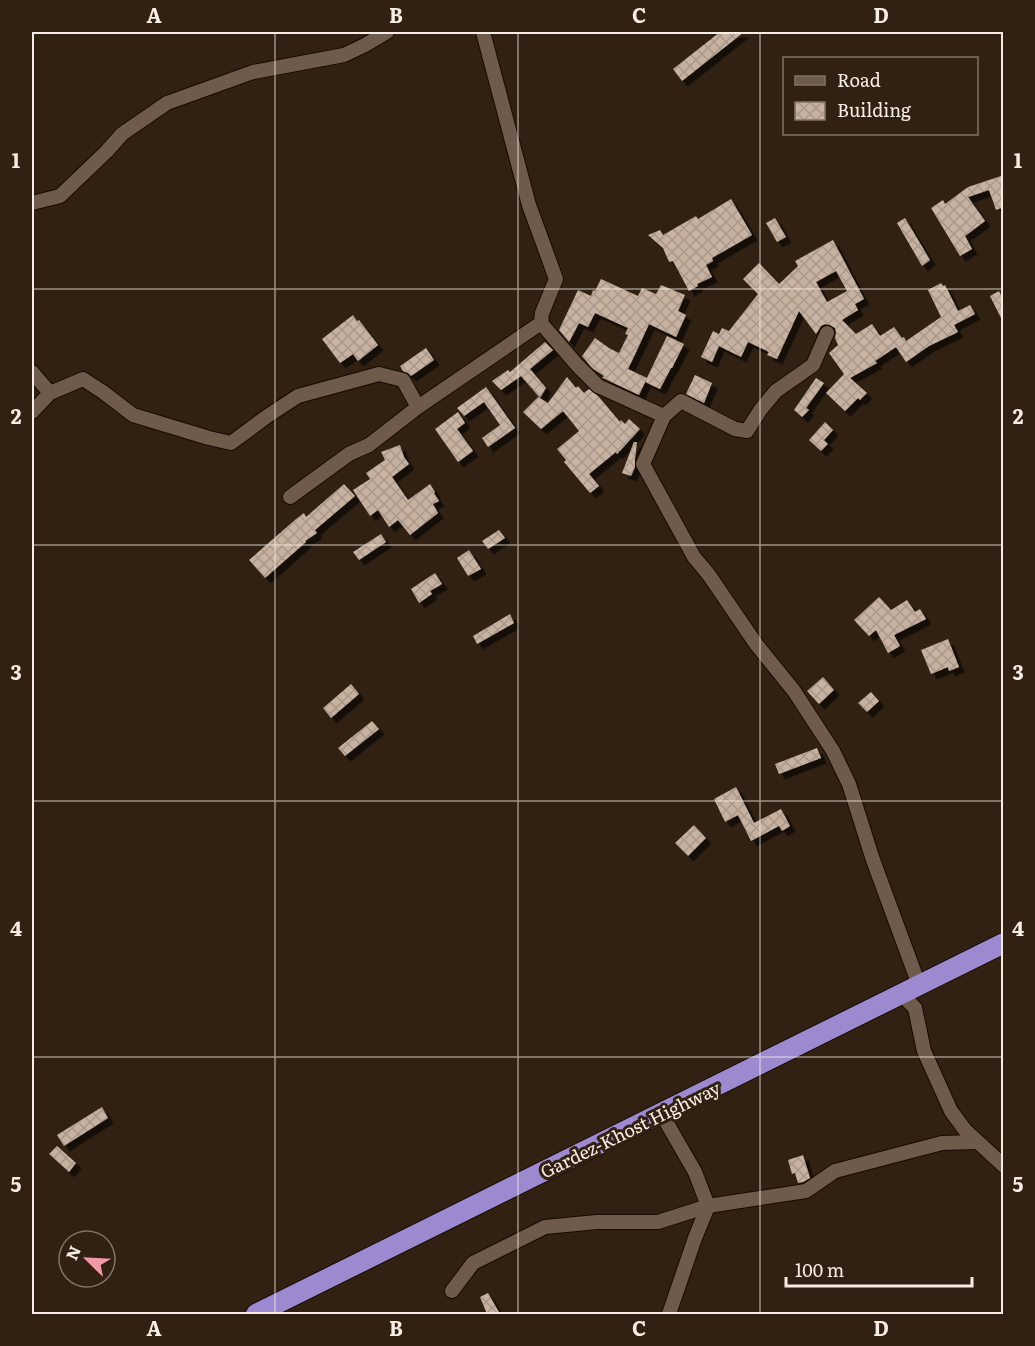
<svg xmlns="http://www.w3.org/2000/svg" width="1035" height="1346" viewBox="0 0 1035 1346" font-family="Literata,serif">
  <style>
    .building { fill: url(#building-cross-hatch); fill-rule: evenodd; filter: url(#shadow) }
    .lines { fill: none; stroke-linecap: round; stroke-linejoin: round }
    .minor-casing { stroke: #180a01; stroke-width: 16 }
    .highway-casing { stroke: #180a01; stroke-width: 22 }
    .minor { stroke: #6e5b4c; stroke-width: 14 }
    .highway { stroke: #9c89d0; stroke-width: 20 }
    .grid { fill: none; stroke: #f8ede4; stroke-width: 1.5; stroke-opacity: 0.55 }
    .labels { text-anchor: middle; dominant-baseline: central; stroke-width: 6; stroke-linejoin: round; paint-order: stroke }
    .street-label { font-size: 18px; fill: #f8ede4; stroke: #312113 }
    .neatline { fill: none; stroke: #f8ede4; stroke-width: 2 }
    .grid-label { font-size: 20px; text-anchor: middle; font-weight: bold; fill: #f8ede4 }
  </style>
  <defs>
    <pattern id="building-cross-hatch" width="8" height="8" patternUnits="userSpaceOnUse" patternTransform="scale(1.5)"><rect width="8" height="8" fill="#c7b2a1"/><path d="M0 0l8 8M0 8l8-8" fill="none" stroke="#a8978a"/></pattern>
    <filter id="shadow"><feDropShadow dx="5.5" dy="5.5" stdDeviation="0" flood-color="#0009"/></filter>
  </defs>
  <rect width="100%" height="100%" fill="#312113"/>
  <g class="building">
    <path d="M720 32H744L682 81 673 69Z"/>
    <path d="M1004 175V207L996 210 989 190 968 197 985 221 965 236 972 249 960 256 931 208 943 200 945 204 968 187Z"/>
    <path d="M731 199 752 235 712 258 713 261 706 265 712 277 697 284 698 286 689 291 673 261 669 262 663 248 648 235 660 230 663 235 696 216 698 219Z"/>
    <path d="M775 218 786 237 777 242 766 223Z"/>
    <path d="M905 218 930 260 922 266 897 223Z"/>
    <path d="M833 240 864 299 855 304 858 310 842 320 856 334 872 324 880 336 894 327 902 338 904 337 906 341 941 317 928 290 941 283 943 286 945 285 958 311 970 305 975 314 954 325 958 332 929 346 906 362 896 347 875 361 877 363 850 378 867 393 860 400 858 398 845 411 826 393 844 374 829 353 838 345 835 338 836 333 835 328 830 325 825 324 821 326 816 334 799 311 777 359 767 355 769 352 748 342 741 357 719 346 712 362 701 357 713 331 719 334 722 328 729 331 758 294 743 279 759 263 779 284 798 266 795 261ZM836 271 847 291 827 302 816 282Z"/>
    <path d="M601 279 638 296 642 288 656 294 661 285 685 295 678 311 686 315 676 337 649 324 638 348 628 369 647 378 639 395 603 378H602L604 376 592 368 582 356 595 338 609 348 619 353 628 335 625 334 628 328 595 313 588 327 579 323 569 342 559 330 578 290 591 296 593 290 595 291Z"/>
    <path d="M999 291 1004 301V324L990 296Z"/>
    <path d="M353 315 357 321 359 320 378 345 358 361 353 354 340 363 322 339Z"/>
    <path d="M667 336 684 344 672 368H671L660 389 645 382Z"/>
    <path d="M545 342 553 350 530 369 546 388 540 398 521 376 501 390 492 381 508 370 510 372Z"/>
    <path d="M426 348 434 360 411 376 408 373 403 371 400 366Z"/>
    <path d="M695 375 712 383 704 403 686 394Z"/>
    <path d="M567 377 576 388 578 386 584 393 589 389 598 396 620 422 621 420 625 424 629 419 640 429 617 454 616 452 589 474 599 486 590 493 564 462 566 460 557 449 579 431 563 411 541 429 523 412 538 397 548 403Z"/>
    <path d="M816 378 824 383 806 408 809 410 802 417 794 410Z"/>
    <path d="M486 387 515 428 488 447 482 438 500 425 484 402 464 416 457 408Z"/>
    <path d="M458 412 465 423 457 429 473 451 458 462 435 429Z"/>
    <path d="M825 422 833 430 824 440 828 444 821 451 809 440Z"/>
    <path d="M634 442H637L635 459V467L631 476 622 473Z"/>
    <path d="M400 445 404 457 409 464 392 477 408 500 430 484 435 492 434 493 439 501 433 504 438 513 410 535 398 520 389 527 378 510 370 516 353 490 370 479 366 473 385 460 381 452Z"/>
    <path d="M344 484 355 496 315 530 317 533 305 541 306 542 265 578 249 560 296 519 304 513 306 517Z"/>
    <path d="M499 530 505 538 488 549 482 541Z"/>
    <path d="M381 534 386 542 359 560 353 552Z"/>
    <path d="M469 550 481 569 468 576 457 558Z"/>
    <path d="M435 573 442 584 430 591 432 594 419 603 411 589Z"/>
    <path d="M879 597 891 610 907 600 915 612 920 609 926 619 894 635 900 646 888 653 876 630 869 636 854 620Z"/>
    <path d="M510 614 514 623 477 644 473 636Z"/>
    <path d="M948 639 959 667 949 671 948 667 931 674 921 650Z"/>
    <path d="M823 677 834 690 819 704 807 691Z"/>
    <path d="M351 684 359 694 331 718 323 708Z"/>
    <path d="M871 692 879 701 867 712 858 703Z"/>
    <path d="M372 721 379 729 345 756 338 748Z"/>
    <path d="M817 748 821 758 779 774 775 764Z"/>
    <path d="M736 787 754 823 781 809 790 826 782 831 779 826 751 841 738 815 725 822 714 799Z"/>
    <path d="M694 825 706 838 688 856 675 843Z"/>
    <path d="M102 1107 108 1118 64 1146 57 1135Z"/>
    <path d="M57 1146 76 1163 69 1172 49 1154Z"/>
    <path d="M803 1155 810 1178 803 1182 798 1183 795 1173 792 1174 788 1160Z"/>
    <path d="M488 1293 500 1314H487L480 1297Z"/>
  </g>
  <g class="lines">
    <defs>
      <g id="minor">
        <path d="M32 203 60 196 107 151 122 134 167 103 253 72 344 55 365 45 387 32"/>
        <path d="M541 323 577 365 598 386 664 416"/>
        <path d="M827 333 813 365 776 391 761 409 747 431 735 429 681 401 664 416 643 464 694 557 709 575 756 644 794 691 833 751 849 784 873 860 919 985"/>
        <path d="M32 372 50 393"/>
        <path d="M32 412 50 393 83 379 103 392 133 415 209 438 231 443 266 417 298 396 379 374 403 380 418 407"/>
        <path d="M290 497 349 454 369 445 418 407 541 323 542 313 556 279 529 205 483 32"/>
        <path d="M901 994 915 1008 924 1051 951 1111 965 1130 1004 1166"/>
        <path d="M661 1113 695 1172 708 1206 695 1238 669 1314"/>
        <path d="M452 1291 473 1263 545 1227 597 1222H658L708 1206 806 1191 835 1171 942 1143 977 1142"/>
      </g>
      <path id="highway" d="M256 1314 1004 943"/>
    </defs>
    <use href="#minor" class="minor-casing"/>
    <use href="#highway" class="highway-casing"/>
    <use href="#minor" class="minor"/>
    <use href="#highway" class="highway"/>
  </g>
  <path class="grid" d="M275 32V1314M518 32V1314M760 32V1314M32 289H1004M32 545H1004M32 801H1004M32 1057H1004"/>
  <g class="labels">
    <g class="street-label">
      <text transform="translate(630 1129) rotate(-26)">Gardez-Khost Highway</text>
    </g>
  </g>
  <rect width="1035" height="1346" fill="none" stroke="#312113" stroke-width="66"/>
  <rect x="783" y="57" width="195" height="78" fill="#312113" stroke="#817367" stroke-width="1.5"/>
  <rect x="795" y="76" width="30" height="9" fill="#6e5b4c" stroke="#817367" stroke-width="1.5"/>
  <text x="837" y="87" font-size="18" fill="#f8ede4">Road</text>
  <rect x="795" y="102" width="30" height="18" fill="url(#building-cross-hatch)" stroke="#817367" stroke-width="1.5"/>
  <text x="837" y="117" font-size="18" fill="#f8ede4">Building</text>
  <g transform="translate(87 1259) rotate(294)"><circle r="28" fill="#312113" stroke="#817367" stroke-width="1.5"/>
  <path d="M0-4.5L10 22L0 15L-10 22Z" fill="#f39aa8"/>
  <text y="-9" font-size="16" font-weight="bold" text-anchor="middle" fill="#f8ede4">N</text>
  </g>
  <path d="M786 1277v9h186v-9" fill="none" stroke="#f8ede4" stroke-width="3"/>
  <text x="795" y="1277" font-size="18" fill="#f8ede4" stroke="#312113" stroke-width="4.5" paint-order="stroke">100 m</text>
  <rect x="33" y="33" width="969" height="1280" class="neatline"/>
  <g class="grid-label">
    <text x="154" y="23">A</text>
    <text x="396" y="23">B</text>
    <text x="639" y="23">C</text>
    <text x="881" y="23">D</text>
    <text x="16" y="168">1</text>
    <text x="1018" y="168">1</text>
    <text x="16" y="424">2</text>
    <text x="1018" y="424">2</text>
    <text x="16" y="680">3</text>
    <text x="1018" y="680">3</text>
    <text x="16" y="936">4</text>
    <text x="1018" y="936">4</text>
    <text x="16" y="1192">5</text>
    <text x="1018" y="1192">5</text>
    <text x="154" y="1336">A</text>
    <text x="396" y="1336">B</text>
    <text x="639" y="1336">C</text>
    <text x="881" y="1336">D</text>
  </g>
</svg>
